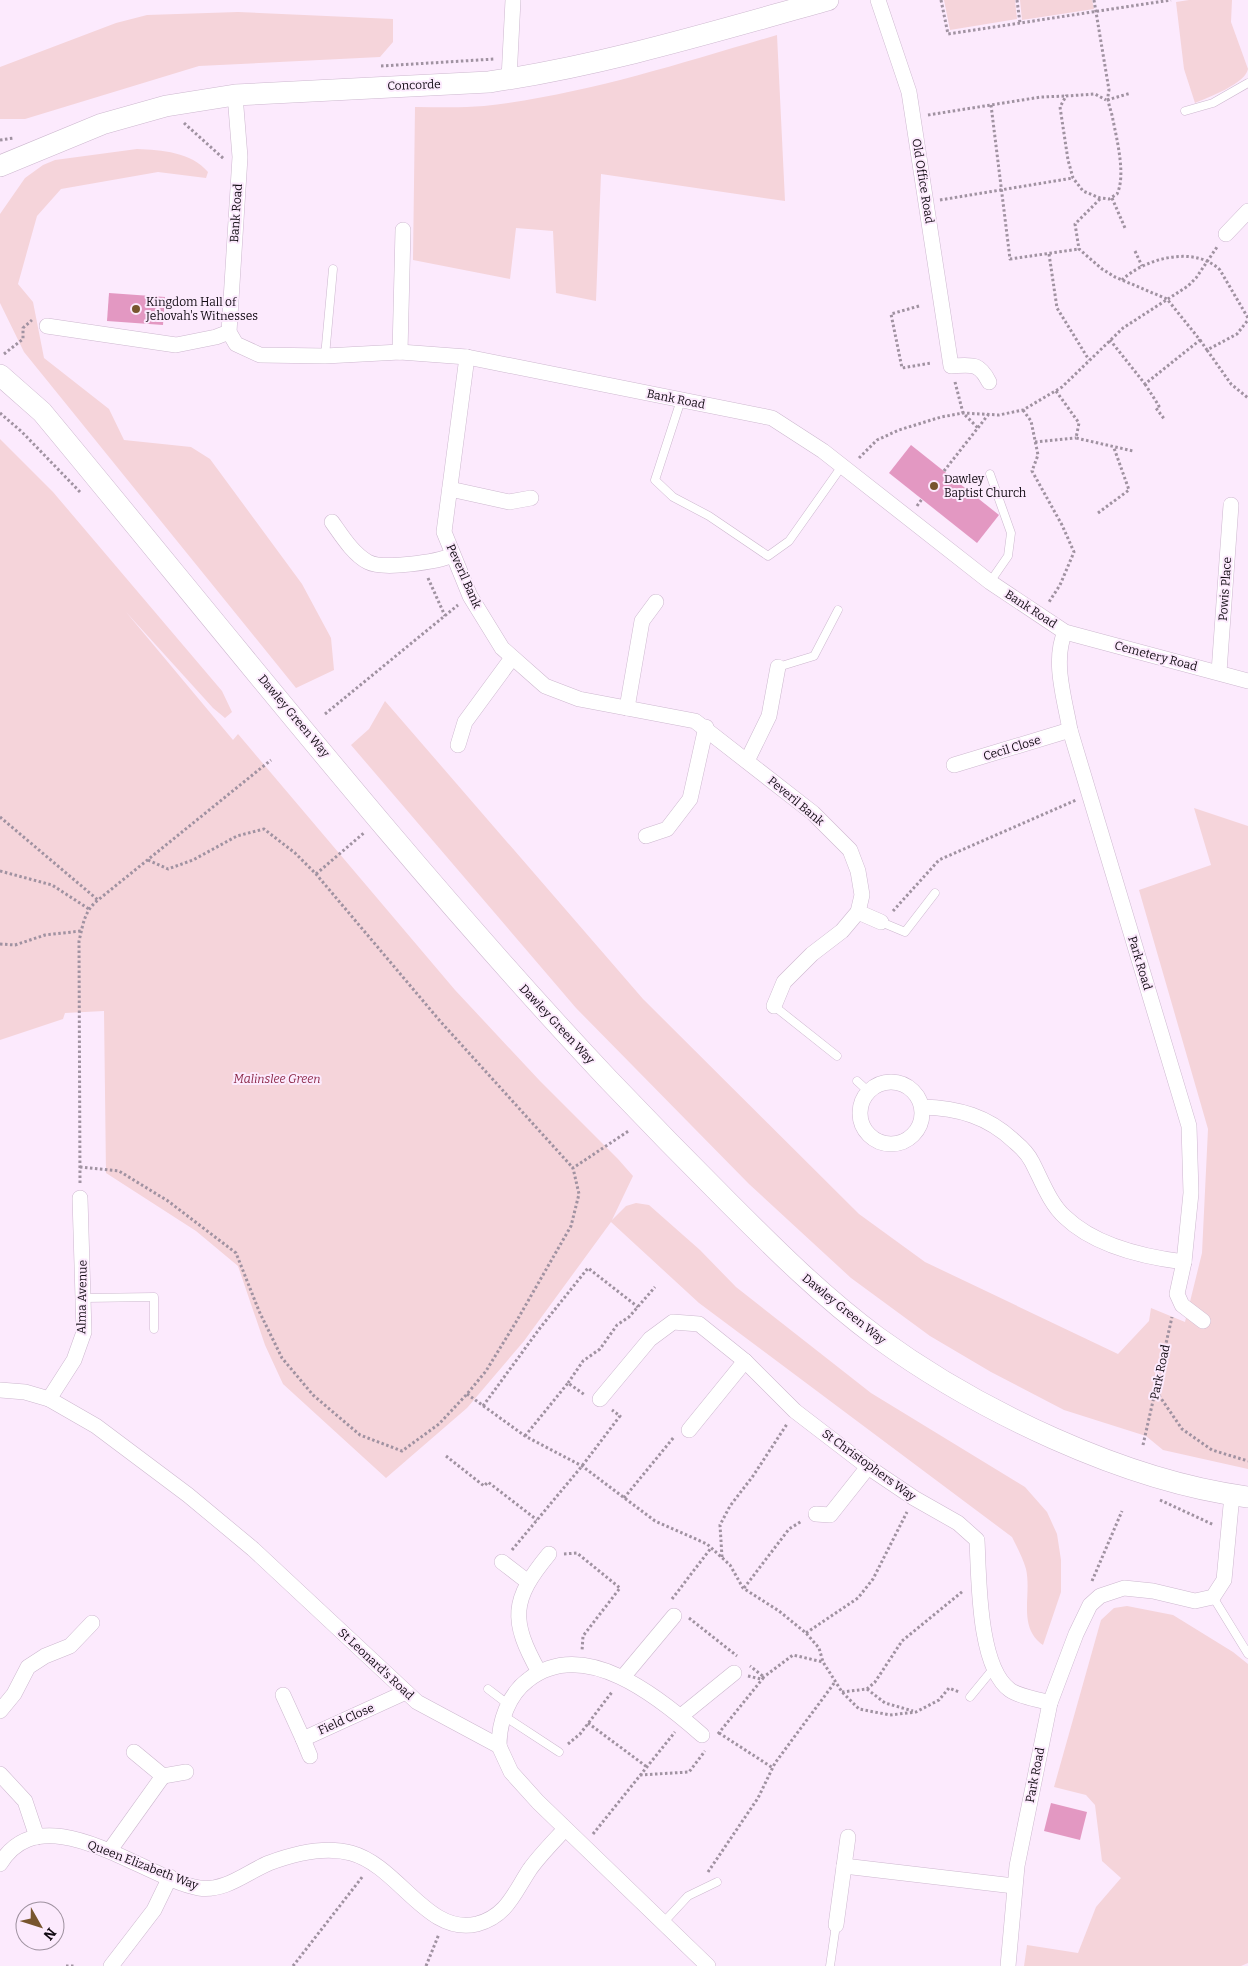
<svg xmlns="http://www.w3.org/2000/svg" width="1248" height="1966" viewBox="0 0 1248 1966" font-family="Bitter,serif">
  <style>
    .green { fill: #f5d4da }
    .building { fill: #e398c2 }
    .lines { fill: none; stroke-linecap: round; stroke-linejoin: round }
    .lane-casing { stroke: #cdb8cf; stroke-width: 9 }
    .street-casing { stroke: #cdb8cf; stroke-width: 16 }
    .secondary-casing { stroke: #cdb8cf; stroke-width: 22 }
    .path { stroke: #a092a1; stroke-width: 3; stroke-dasharray: 2.5 2.5; stroke-linecap: butt }
    .lane { stroke: #fff; stroke-width: 8 }
    .street { stroke: #fff; stroke-width: 15 }
    .secondary { stroke: #fff; stroke-width: 21 }
    .poi-dot { fill: #78552e; stroke: #fceafd; stroke-width: 2 }
    .labels { text-anchor: middle; dominant-baseline: central; stroke-width: 4; stroke-linejoin: round; paint-order: stroke }
    .street-label { font-size: 12px; fill: #120b13; stroke: #fceafd }
    .poi-label { font-size: 12px; fill: #120b13; stroke: #fceafd; text-anchor: start }
    .park-label { font-size: 12px; font-style: italic; fill: #8c2a49; stroke: #fceafd }
  </style>
  <rect width="100%" height="100%" fill="#fceafd"/>
  <g class="green">
    <path d="M944 0H1015L1017 19 950 30Z"/>
    <path d="M1020 0H1092L1094 9 1022 20Z"/>
    <path d="M1189 0H1232L1231 22 1248 69C1245 84 1209 97 1195 103L1184 69 1176 2Z"/>
    <path d="M238 12 393 19V42L380 57 199 66 25 119H0V67L116 23 147 15Z"/>
    <path d="M777 35 785 201 601 174 596 301 556 293 553 231 516 228 510 279 413 260 415 107C438 107 461 108 484 106 584 95 681 63 777 35Z"/>
    <path d="M137 149C162 150 191 152 208 172L206 178 158 172 61 189 37 216 18 284 33 302 44 358 109 409 124 440 191 447 210 459 302 584 331 638 334 670 296 688 24 352 0 303V214L25 178 43 165 55 160Z"/>
    <path d="M0 439 53 492 222 691 232 712 225 718 213 708 126 612 233 740 238 734 455 990 540 1081 618 1159 633 1176 612 1220 626 1206 636 1203 649 1205 700 1250 736 1287 871 1393 1025 1487 1047 1512 1057 1534 1061 1560V1592L1043 1645C1017 1627 1032 1595 1026 1569 1023 1558 1017 1547 1012 1537L699 1303 611 1222 524 1341 467 1408 386 1478 283 1384 265 1345 238 1266 196 1231 106 1173 104 1011 65 1013 63 1019 0 1040Z"/>
    <path d="M385 701 643 999 859 1214 925 1262 1118 1354 1149 1321 1151 1308 1185 1322 1202 1253 1208 1129 1139 890 1211 865 1194 808 1248 826V1469L1163 1450 1146 1436 1064 1410 991 1372 930 1336 851 1278 749 1184 576 1008 351 745 369 729Z"/>
    <path d="M1127 1606 1173 1615 1233 1652 1248 1664V1963L1241 1966H1024L1027 1945 1078 1953 1096 1907 1121 1878 1102 1861 1095 1805 1086 1795 1054 1787 1101 1620 1114 1608Z"/>
  </g>
  <g class="building">
    <path d="M109 293 165 297 163 325 107 321Z"/>
    <path d="M911 445 999 515 977 543 889 473Z"/>
    <path d="M1051 1803 1087 1812 1080 1840 1044 1831Z"/>
  </g>
  <g class="lines">
    <defs>
      <g id="lane">
        <path d="M1185 111 1213 103 1248 83"/>
        <path d="M325 356 333 269"/>
        <path d="M681 400 655 480 673 497 709 516 768 556 789 541 842 466"/>
        <path d="M990 582 1008 556 1011 533 990 474"/>
        <path d="M778 667 814 656 838 610"/>
        <path d="M881 922 905 932 935 893"/>
        <path d="M774 1006 837 1056"/>
        <path d="M857 1081 868 1091"/>
        <path d="M85 1298 154 1297V1329"/>
        <path d="M1213 1597 1248 1654"/>
        <path d="M488 1689 509 1705"/>
        <path d="M970 1697 993 1669"/>
        <path d="M504 1716 559 1752"/>
        <path d="M663 1923 688 1896 717 1882"/>
        <path d="M830 1966 836 1925"/>
      </g>
      <g id="street">
        <path d="M878 0 909 92 951 366C972 365 979 362 989 382"/>
        <path d="M509 79 513 0"/>
        <path d="M235 95 240 157 229 332 236 344 260 355 325 356 400 352 467 357 772 418 823 451 990 582 1065 632 1248 681"/>
        <path d="M1226 234 1248 211"/>
        <path d="M47 326 176 345 216 337 229 332"/>
        <path d="M400 352 403 230"/>
        <path d="M467 357 444 532 470 596 502 648 545 686 579 699 695 721 813 813 850 850 858 871 862 895 858 912 842 931 812 954 784 982 774 1006"/>
        <path d="M450 489 509 502 531 498"/>
        <path d="M332 522C342 536 353 554 368 562 383 570 437 562 453 555"/>
        <path d="M1065 632C1052 661 1065 700 1070 730L1189 1126 1191 1193 1184 1262 1177 1294 1182 1305 1203 1321"/>
        <path d="M1219 672 1231 505"/>
        <path d="M627 708 642 621 656 602"/>
        <path d="M458 745 465 722 512 658"/>
        <path d="M747 761 769 716 778 667"/>
        <path d="M954 765 1070 730"/>
        <path d="M646 836 667 829 690 799 706 727"/>
        <path d="M858 912 881 922"/>
        <circle cx="891" cy="1113" r="31"/>
        <path d="M922 1107C958 1108 988 1116 1015 1142 1021 1147 1028 1154 1032 1162 1041 1179 1050 1204 1065 1217 1095 1246 1144 1257 1184 1262"/>
        <path d="M0 1390 25 1392 49 1399 74 1360 84 1332 80 1198"/>
        <path d="M49 1399 96 1426 188 1495 253 1549 417 1702 499 1746 511 1772 538 1802 708 1966"/>
        <path d="M600 1399 650 1339 673 1322 699 1324 745 1361 795 1411 868 1467 914 1498 958 1523 977 1540C979 1578 978 1667 1010 1690 1020 1697 1038 1699 1050 1703"/>
        <path d="M689 1430 745 1361"/>
        <path d="M816 1514 830 1515 868 1467"/>
        <path d="M502 1562 528 1582"/>
        <path d="M539 1672C510 1620 511 1600 549 1554"/>
        <path d="M623 1677 674 1616"/>
        <path d="M283 1695 303 1739 406 1692"/>
        <path d="M0 1711 14 1694 28 1667 45 1656 70 1646 92 1623"/>
        <path d="M681 1716 734 1673"/>
        <path d="M303 1739 310 1756"/>
        <path d="M499 1746C499 1722 508 1695 528 1680 584 1636 659 1697 702 1735"/>
        <path d="M134 1752 163 1776 186 1772"/>
        <path d="M0 1774 25 1801 37 1837"/>
        <path d="M110 1850 163 1776"/>
        <path d="M0 1864C43 1792 145 1879 199 1888 225 1892 247 1872 269 1863 293 1854 325 1846 351 1853 399 1866 427 1936 477 1924 507 1916 514 1893 530 1869 540 1855 553 1842 565 1829"/>
        <path d="M844 1866 1014 1886"/>
        <path d="M836 1925 848 1837"/>
        <path d="M111 1966 154 1910 170 1877"/>
        <path d="M1008 1966 1017 1866 1050 1703 1076 1634 1090 1605 1100 1596 1124 1588 1153 1591 1195 1601 1213 1597 1224 1580 1232 1495"/>
      </g>
      <g id="secondary">
        <path d="M0 166 102 124 166 106 235 95 489 82C605 65 716 31 828 0"/>
        <path d="M0 375 42 412C228 636 408 866 607 1078 647 1120 688 1162 729 1203 776 1250 823 1297 877 1337 977 1410 1124 1481 1248 1497"/>
      </g>
    </defs>
    <use href="#lane" class="lane-casing"/>
    <use href="#street" class="street-casing"/>
    <use href="#secondary" class="secondary-casing"/>
    <g class="path">
      <path d="M941 0 948 34 1171 0"/>
      <path d="M1017 0 1020 23"/>
      <path d="M1094 0 1109 90C1106 102 1111 108 1113 120 1117 140 1126 176 1117 194L1109 199 1100 198 1083 191 1073 178 1068 160 1060 107 1066 96 1095 94 1106 100"/>
      <path d="M381 66 495 59"/>
      <path d="M1107 100 1131 93"/>
      <path d="M991 105 1010 259 1079 249"/>
      <path d="M928 115 1041 97 1066 96"/>
      <path d="M184 123 224 159"/>
      <path d="M0 140 14 138"/>
      <path d="M1112 198 1125 228"/>
      <path d="M1100 199 1075 224 1079 249 1102 269 1115 277 1167 299 1200 340 1145 384 1110 340"/>
      <path d="M940 200 1073 178"/>
      <path d="M1135 251 1142 266"/>
      <path d="M1049 254 1057 308 1089 360"/>
      <path d="M1122 280C1145 258 1195 245 1220 270L1248 318"/>
      <path d="M919 306 891 314 902 368 931 363"/>
      <path d="M1200 340 1207 350 1237 334 1248 320"/>
      <path d="M1207 350 1231 384 1248 398"/>
      <path d="M4 354 23 339V328L32 320"/>
      <path d="M955 382 963 413 978 428"/>
      <path d="M1145 384 1159 406 1156 408 1165 420"/>
      <path d="M1056 391 1079 423 1076 438 1133 451"/>
      <path d="M1023 410 1031 421 1038 455 1032 471 1062 525 1074 552 1060 585 1049 602"/>
      <path d="M0 413 22 432 81 493"/>
      <path d="M1035 442 1076 438"/>
      <path d="M859 458 877 440 899 430 941 417 963 413 999 415 1023 410 1062 387 1123 328 1188 286 1196 278 1217 247"/>
      <path d="M944 471 988 415"/>
      <path d="M917 506 922 499"/>
      <path d="M1098 513 1129 490 1114 448"/>
      <path d="M428 578 445 616"/>
      <path d="M325 714 458 605"/>
      <path d="M0 817 98 900"/>
      <path d="M148 860 168 869 193 860 237 836 264 829 295 853 316 874 440 1021 573 1168"/>
      <path d="M0 871 52 885 89 909"/>
      <path d="M316 874 365 832"/>
      <path d="M893 911 939 860 1076 800"/>
      <path d="M0 944 15 945 45 935 81 931"/>
      <path d="M80 1167 119 1171 168 1201 236 1253 259 1311 282 1358 313 1395 360 1435 402 1451 439 1424 467 1394 486 1371 516 1322 571 1226 579 1194 573 1168 630 1130"/>
      <path d="M80 1183 79 941C83 925 84 911 98 900L271 760"/>
      <path d="M568 1383 583 1361 600 1349 617 1325 629 1317 655 1287"/>
      <path d="M1156 1391 1182 1429 1212 1450 1248 1461"/>
      <path d="M467 1394 525 1436 582 1466 655 1521 707 1544 730 1565 743 1588 779 1611 806 1633 819 1648 823 1662 842 1692 859 1709 890 1715 916 1712 939 1700 949 1688 959 1692"/>
      <path d="M483 1406 540 1328 588 1268 638 1307"/>
      <path d="M525 1436 568 1383 585 1395"/>
      <path d="M1143 1445 1172 1317"/>
      <path d="M446 1456 484 1486 488 1482 537 1520"/>
      <path d="M624 1498 674 1437"/>
      <path d="M1160 1500 1214 1525"/>
      <path d="M512 1550 582 1466 620 1416 612 1410"/>
      <path d="M564 1554 577 1553 620 1588 583 1636 582 1651"/>
      <path d="M722 1557 720 1525 730 1506 753 1476 787 1424"/>
      <path d="M1092 1581 1122 1511"/>
      <path d="M744 1588 789 1529 802 1521"/>
      <path d="M672 1599 711 1548"/>
      <path d="M689 1618 737 1656"/>
      <path d="M806 1633 858 1598 873 1579 907 1512"/>
      <path d="M748 1676 761 1679 793 1655 823 1662"/>
      <path d="M867 1689 885 1703 913 1711"/>
      <path d="M842 1692 867 1689 875 1682 902 1641 963 1591"/>
      <path d="M588 1723 647 1767"/>
      <path d="M719 1733 773 1768"/>
      <path d="M718 1734 764 1677 750 1666"/>
      <path d="M568 1744 580 1734 612 1692"/>
      <path d="M640 1775 689 1772 705 1751"/>
      <path d="M593 1834 675 1732"/>
      <path d="M708 1872 758 1798 775 1763 835 1682"/>
      <path d="M66 1966H74"/>
      <path d="M293 1966 363 1876"/>
      <path d="M426 1966 439 1934"/>
    </g>
    <use href="#lane" class="lane"/>
    <use href="#street" class="street"/>
    <use href="#secondary" class="secondary"/>
  </g>
  <g class="poi-dot">
    <circle cx="136" cy="309" r="5"/>
    <circle cx="934" cy="486" r="5"/>
  </g>
  <g class="labels">
    <g class="street-label">
      <text transform="translate(414 85) rotate(-2)">Concorde</text>
      <text transform="translate(923 181) rotate(81)">Old Office Road</text>
      <text transform="translate(236 213) rotate(-86)">Bank Road</text>
      <text transform="translate(676 399) rotate(11)">Bank Road</text>
      <text transform="translate(464 576) rotate(66)">Peveril Bank</text>
      <text transform="translate(1225 589) rotate(-86)">Powis Place</text>
      <text transform="translate(1031 609) rotate(33)">Bank Road</text>
      <text transform="translate(1156 656) rotate(15)">Cemetery Road</text>
      <text transform="translate(294 716) rotate(50)">Dawley Green Way</text>
      <text transform="translate(1012 748) rotate(-17)">Cecil Close</text>
      <text transform="translate(796 801) rotate(40)">Peveril Bank</text>
      <text transform="translate(1140 963) rotate(73)">Park Road</text>
      <text transform="translate(557 1024) rotate(47)">Dawley Green Way</text>
      <text transform="translate(82 1297) rotate(-89)">Alma Avenue</text>
      <text transform="translate(844 1309) rotate(39)">Dawley Green Way</text>
      <text transform="translate(1160 1372) rotate(-78)">Park Road</text>
      <text transform="translate(869 1465) rotate(36)">St Christophers Way</text>
      <text transform="translate(376 1664) rotate(43)">St Leonard's Road</text>
      <text transform="translate(346 1719) rotate(-24)">Field Close</text>
      <text transform="translate(1035 1775) rotate(-79)">Park Road</text>
      <text transform="translate(143 1865) rotate(21)">Queen Elizabeth Way</text>
    </g>
    <g class="poi-label">
      <text x="146" y="302">Kingdom Hall of<tspan x="146" dy="14">Jehovah's Witnesses</tspan></text>
      <text x="944" y="479">Dawley<tspan x="944" dy="14">Baptist Church</tspan></text>
    </g>
    <g class="park-label">
      <text x="277" y="1079">Malinslee Green</text>
    </g>
  </g>
  <g transform="translate(40 1926) rotate(129)"><circle r="24" fill="#fceafd" stroke="#9e919f"/>
  <path d="M0-4L9 19L0 12L-9 19Z" fill="#78552e"/>
  <text y="-8" font-size="14" font-weight="bold" text-anchor="middle" fill="#120b13">N</text>
  </g>
</svg>
